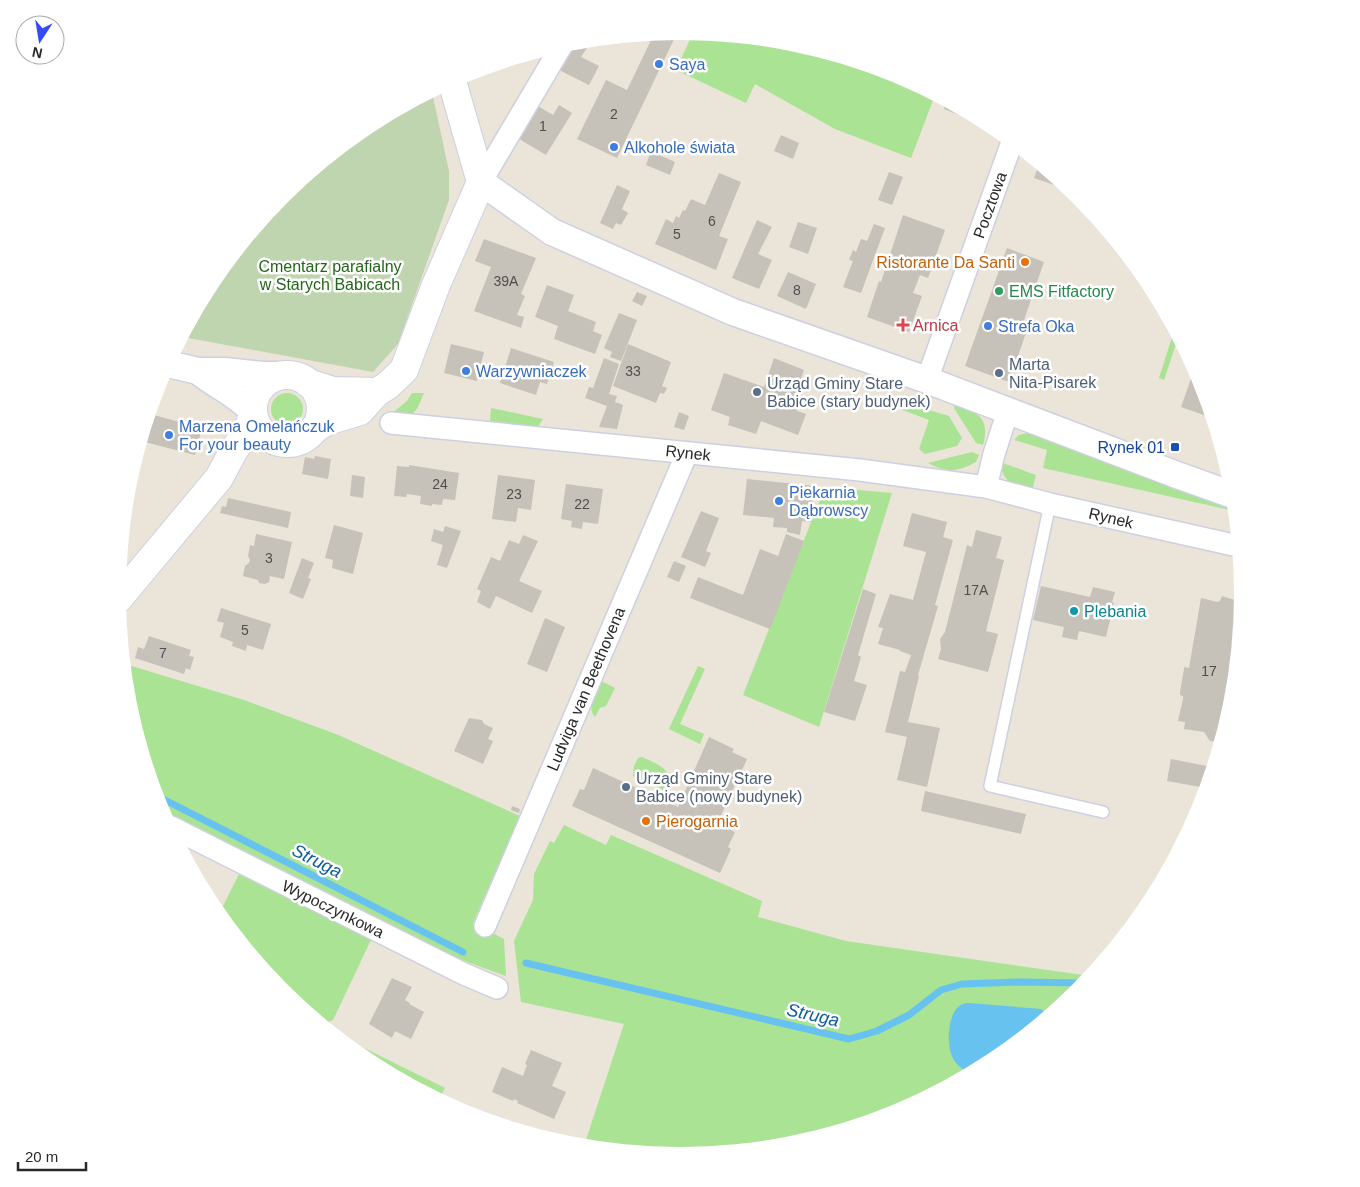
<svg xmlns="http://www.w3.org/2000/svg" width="1360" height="1187" viewBox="0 0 1360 1187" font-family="Arial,sans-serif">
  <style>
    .green { fill: #a9e393 }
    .cemetery { fill: #bfd5b0 }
    .water { fill: #68c2f0 }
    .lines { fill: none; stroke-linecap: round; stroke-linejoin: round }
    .stream { stroke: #68c2f0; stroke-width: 7 }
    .building { fill: #c6c1b9 }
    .service-casing { stroke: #ced0e1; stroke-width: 14 }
    .minor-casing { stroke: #ced0e1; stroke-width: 24 }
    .tertiary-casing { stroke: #ced0e1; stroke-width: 29 }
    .secondary-casing { stroke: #ced0e1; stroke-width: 30 }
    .service { stroke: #fff; stroke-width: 11 }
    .minor { stroke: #fff; stroke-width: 21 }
    .tertiary { stroke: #fff; stroke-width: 26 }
    .secondary { stroke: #fff; stroke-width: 28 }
    .shop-dot { fill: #3f7fe0; stroke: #fff; stroke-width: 2 }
    .food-dot { fill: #e8710a; stroke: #fff; stroke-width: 2 }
    .leisure-dot { fill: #2e9e5b; stroke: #fff; stroke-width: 2 }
    .health-dot { fill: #e0444e; stroke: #fff; stroke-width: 2 }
    .service-dot { fill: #5c6f8a; stroke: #fff; stroke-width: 2 }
    .transit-dot { fill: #1a4fb4; stroke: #fff; stroke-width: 2 }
    .culture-dot { fill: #0f9aa8; stroke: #fff; stroke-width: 2 }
    .labels { text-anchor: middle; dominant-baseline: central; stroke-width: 5; stroke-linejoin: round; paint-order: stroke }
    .number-label { font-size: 14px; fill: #504e4c }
    .shop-label { font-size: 16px; fill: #366cbe; stroke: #fff; text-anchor: start }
    .street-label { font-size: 16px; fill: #282828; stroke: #fff }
    .food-label { font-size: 16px; fill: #c56008; stroke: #fff; text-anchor: end }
    .park-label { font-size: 16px; fill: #226518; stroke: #fff }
    .leisure-label { font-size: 16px; fill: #27864d; stroke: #fff; text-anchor: start }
    .health-label { font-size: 16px; fill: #be3a42; stroke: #fff; text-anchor: start }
    .service-label { font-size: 16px; fill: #4e5e75; stroke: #fff; text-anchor: start }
    .transit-label { font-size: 16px; fill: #164399; stroke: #fff; text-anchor: end }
    .culture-label { font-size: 16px; fill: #0d838f; stroke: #fff; text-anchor: start }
    .water-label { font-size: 18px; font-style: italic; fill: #0b5d99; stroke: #fff }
  </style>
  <rect width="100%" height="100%" fill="#ebe4d9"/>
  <g class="green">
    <path d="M693 33 790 42 895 74 935 95 911 158 835 129 755 84 746 103 676 70Z"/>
    <path d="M1174 331 1178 338 1164 380 1159 378Z"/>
    <circle cx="287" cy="409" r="16"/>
    <path d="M412 393H424L418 407 412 415 391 414 407 401Z"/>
    <path d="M895 404 922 408 949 416 962 438 957 446 925 454 919 449 929 420 892 406Z"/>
    <path d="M955 404C979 413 990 418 983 445L976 443 954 408Z"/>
    <path d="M491 408 543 419 537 428 494 424 490 422Z"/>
    <path d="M1027 433 1037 434 1234 509V511L1043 468 1047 450 1014 440 1019 435Z"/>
    <path d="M972 452 979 455 976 462C958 472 946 473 928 463Z"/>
    <path d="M1003 463 1036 475 1032 491C1017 488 1006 484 1001 468Z"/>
    <path d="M825 487 892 493 819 727 743 695Z"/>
    <path d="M125 664 244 700 336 734 520 816 473 923 504 939 506 976 448 955 379 924 164 815 160 808 129 703Z"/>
    <path d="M698 666 705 669 680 724 704 734 700 744 669 729Z"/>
    <path d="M599 680 615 688 606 706 600 708 595 717C586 706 595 693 599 680Z"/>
    <path d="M642 757C657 764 679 771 663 790L633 776 634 766 638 758Z"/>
    <path d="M564 825 606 845 611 835 762 901 758 917 846 941 1090 976 1077 991 992 1061 895 1113 789 1145 680 1156 584 1146 624 1024 521 1002 514 941 533 900 534 874 550 841 554 843Z"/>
    <path d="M239 874 371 940 333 1020 323 1024 282 991 219 914Z"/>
    <path d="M352 1042 445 1088 439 1099 367 1061 347 1044Z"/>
  </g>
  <path class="cemetery" d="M432 92 449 171V200L398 344 373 372 183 337 213 281 283 196 368 126Z"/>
  <path class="water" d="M969 1003 1041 1009 1045 1012 1046 1017 992 1061 970 1073C966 1071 960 1068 957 1064 945 1053 946 1013 961 1005 964 1003 967 1003 969 1003Z"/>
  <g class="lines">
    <g class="stream">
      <path d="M157 796 463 952"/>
      <path d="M526 963 849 1039 877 1031 909 1015 941 990 962 984 1020 982 1084 983"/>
    </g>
  </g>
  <g class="building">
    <path d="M674 32 677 33 617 158 577 139 606 80 627 90 654 34Z"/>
    <path d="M571 42H575L587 48 581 57 599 66 589 85 557 69Z"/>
    <path d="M946 101 980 119 979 121 965 115 964 117 944 109Z"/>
    <path d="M536 105 553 115 559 105 572 113 546 155 516 137Z"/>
    <path d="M781 135 799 143 793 159 774 151Z"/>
    <path d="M651 151 675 162 670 175 646 165Z"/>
    <path d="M1039 164 1072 191 1034 178Z"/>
    <path d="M889 172 903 177 892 205 878 200Z"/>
    <path d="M719 173 741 182 719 236 728 239 716 270 655 244 666 219 673 223 676 216 679 218 683 210 685 211 691 199 705 205Z"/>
    <path d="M617 185 630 191 622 209 628 213 621 225 616 223 613 229 600 223Z"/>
    <path d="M903 215 945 230 928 278 920 275 913 293 922 296 909 332 867 317 879 281 881 282Z"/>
    <path d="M757 220 772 227 758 254 772 260 759 289 732 278Z"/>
    <path d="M798 222 817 228 808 254 789 247Z"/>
    <path d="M874 224 885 228 861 293 843 287 853 261 849 260 853 250 856 252 861 239 867 241Z"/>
    <path d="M484 239 536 258 521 294 525 296 517 315 524 317 521 328 474 311 491 267 475 261Z"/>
    <path d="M1007 248 1044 262 1022 326 1028 327 1009 382 965 366Z"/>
    <path d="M788 272 816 284 806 309 777 296Z"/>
    <path d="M547 285 574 295 568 311 596 322 593 331 602 335 595 354 554 339 558 326 535 317Z"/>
    <path d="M637 292 647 296 642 306 632 301Z"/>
    <path d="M619 313 637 320 621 361 610 357 612 352 604 348Z"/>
    <path d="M451 344 484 352 477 381 444 373Z"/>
    <path d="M628 344 671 362 662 386 667 388 664 394 660 393 656 403 613 386Z"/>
    <path d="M511 348 554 362 547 384 540 382 536 395 500 383Z"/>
    <path d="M604 358 619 364 609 394 617 396 615 402 623 405 617 429 599 427 607 406 585 398 589 387 593 388Z"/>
    <path d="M774 358 804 370 794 398 801 401 797 411 806 414 798 435 761 421 756 434 728 425 730 417 711 410 724 373 764 387Z"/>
    <path d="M1194 370 1200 379 1212 418 1181 407Z"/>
    <path d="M679 412 689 416 684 430 674 427Z"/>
    <path d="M150 414 202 428 195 455 141 441Z"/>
    <path d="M315 456 331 459 328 479 302 474 305 457 314 459Z"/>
    <path d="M409 465 459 473 455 500 443 499 442 505 432 504V506L420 504 421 496 407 494 406 497 394 496 397 466 409 467Z"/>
    <path d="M352 475 365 477 363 498 350 496Z"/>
    <path d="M498 475 535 480 531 510 518 508 516 522 492 519Z"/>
    <path d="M747 479 815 486 811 522 802 521 800 535 787 532V528L773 527 774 518 743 515Z"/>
    <path d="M566 484 603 489 598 524 583 522 582 529 571 527 572 521 561 519Z"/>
    <path d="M228 498 291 512 288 528 220 513 222 506 226 507Z"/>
    <path d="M701 511 719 518 706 551 711 553 705 567 681 557Z"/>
    <path d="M912 513 947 522 943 537 953 540 935 605 938 606 918 675 919 676 908 722 940 728 927 787 897 780 907 737 885 732 900 671 905 672 911 655 900 651V650L878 644 883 628 878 627 890 594 913 600 926 552 903 546Z"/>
    <path d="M334 525 363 533 353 574 332 568 333 560 325 558Z"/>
    <path d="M445 526 461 531 447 568 437 565 443 545 431 541 434 529 443 532Z"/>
    <path d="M976 530 1002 537 996 558 1004 560 986 631 998 634 988 672 938 659 941 649 940 639 945 632 967 545 972 547Z"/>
    <path d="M256 534 292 542 284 579 270 576 269 582 265 584 259 583 258 580 243 576 245 566 249 563 250 560 248 556 250 545 254 546Z"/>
    <path d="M786 534 804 541 770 629 690 598 698 577 743 595 760 549 778 556Z"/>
    <path d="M523 535 538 541 519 581 542 591 532 613 496 596 490 609 477 602 481 591 477 589 491 557 500 561 509 540 519 544Z"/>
    <path d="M302 558 314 563 308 578 311 579 303 599 289 593Z"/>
    <path d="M674 561 686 566 679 582 667 577Z"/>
    <path d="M1041 586 1090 597 1093 587 1115 592 1112 602 1114 603 1106 637 1079 631 1077 640 1062 637 1064 627 1033 620Z"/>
    <path d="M863 589 876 594 858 655 861 657 854 681 867 685 855 721 824 712Z"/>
    <path d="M1222 596 1235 600 1236 596 1239 597 1238 602H1241L1231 703 1220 742 1210 741 1204 732 1184 729 1185 722 1178 721 1183 699V696L1180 695V692L1184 669V667L1189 668 1201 598 1217 602 1220 601Z"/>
    <path d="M221 608 271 624 263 650 247 645 246 651 232 646 233 642 220 637 224 623 217 621Z"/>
    <path d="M545 618 565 627 547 672 527 664Z"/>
    <path d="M149 636 191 650 189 656 194 657 190 670 186 668 184 674 135 658 138 647 144 649Z"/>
    <path d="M469 718 482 720 484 724 493 728 488 739 493 741 483 764 454 751Z"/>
    <path d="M709 737 734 749 732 752 747 759 717 824 735 832 728 847 731 849 720 873 572 806 580 789 584 790 593 768 678 807Z"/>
    <path d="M1171 759 1212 767 1206 788 1167 781Z"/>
    <path d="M925 791 1026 814 1021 834 921 811Z"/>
    <path d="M512 806 520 809 519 813 511 810Z"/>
    <path d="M392 978 412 987 405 1000 410 1003 409 1004 424 1012 411 1039 395 1031 392 1038 369 1024Z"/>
    <path d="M531 1050 562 1063 552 1086 566 1092 554 1119 517 1103 518 1101 514 1099 513 1101 492 1092 502 1067 523 1076 527 1065 525 1064Z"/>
  </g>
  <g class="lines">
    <defs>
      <path id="service" d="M1050 504 990 786 1103 812"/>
      <g id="minor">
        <path d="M481 182 562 45"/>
        <path d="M927 380 1012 142"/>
        <path d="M391 423 860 470 986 487 1050 504 1238 546"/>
        <path d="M986 487 994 454 1008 411"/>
        <path d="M171 827 464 974 497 988"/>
        <path d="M485 926 687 453"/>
      </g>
      <g id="tertiary">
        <path d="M481 182 552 232 733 312 927 380 1177 475 1233 495"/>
        <path d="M168 364 198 371H225L263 375H287"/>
        <path d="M198 371C216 386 238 394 253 412"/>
      </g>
      <g id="secondary">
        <circle cx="287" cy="409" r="34"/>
        <path d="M308 383 333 391 377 392"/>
        <path d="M314 429 327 421 360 411 377 392 387 386 404 370 436 285 481 182 452 81"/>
        <path d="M118 599 219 478 234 450 248 430 253 414"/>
      </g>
    </defs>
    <use href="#service" class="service-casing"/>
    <use href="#minor" class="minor-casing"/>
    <use href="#tertiary" class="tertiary-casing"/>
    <use href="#secondary" class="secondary-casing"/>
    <use href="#service" class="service"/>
    <use href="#minor" class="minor"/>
    <use href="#tertiary" class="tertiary"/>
    <use href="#secondary" class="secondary"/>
  </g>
  <g class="shop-dot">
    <circle cx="659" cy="64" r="5"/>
    <circle cx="614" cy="147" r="5"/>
    <circle cx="988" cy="326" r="5"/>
    <circle cx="466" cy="371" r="5"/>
    <circle cx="169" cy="435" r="5"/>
    <circle cx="779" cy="501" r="5"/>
  </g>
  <g class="food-dot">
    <circle cx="1025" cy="262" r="5"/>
    <circle cx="646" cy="821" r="5"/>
  </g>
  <circle class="leisure-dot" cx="999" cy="291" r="5"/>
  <path class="health-dot" d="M900.5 317.5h5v5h5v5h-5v5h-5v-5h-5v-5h5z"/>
  <g class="service-dot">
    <circle cx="999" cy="373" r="5"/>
    <circle cx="757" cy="392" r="5"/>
    <circle cx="626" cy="787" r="5"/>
  </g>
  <rect class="transit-dot" x="1170" y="442" width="10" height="10" rx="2.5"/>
  <circle class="culture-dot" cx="1074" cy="611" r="5"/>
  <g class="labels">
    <g class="number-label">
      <text x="614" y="114">2</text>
      <text x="543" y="126">1</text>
      <text x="712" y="221">6</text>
      <text x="677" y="234">5</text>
      <text x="506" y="281">39A</text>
      <text x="797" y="290">8</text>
      <text x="633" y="371">33</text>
      <text x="440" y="484">24</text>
      <text x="514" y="494">23</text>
      <text x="582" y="504">22</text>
      <text x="269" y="558">3</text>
      <text x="976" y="590">17A</text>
      <text x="245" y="630">5</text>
      <text x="163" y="653">7</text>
      <text x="1209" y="671">17</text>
    </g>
    <g class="shop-label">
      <text x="669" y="64">Saya</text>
      <text x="624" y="147">Alkohole świata</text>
      <text x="998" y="326">Strefa Oka</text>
      <text x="476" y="371">Warzywniaczek</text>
      <text x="179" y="426">Marzena Omelańczuk<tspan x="179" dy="18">For your beauty</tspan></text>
      <text x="789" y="492">Piekarnia<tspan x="789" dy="18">Dąbrowscy</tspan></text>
    </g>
    <g class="street-label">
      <text transform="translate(990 205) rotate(-70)">Pocztowa</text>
      <text transform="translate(688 453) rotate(6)">Rynek</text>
      <text transform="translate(1111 518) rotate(13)">Rynek</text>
      <text transform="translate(586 689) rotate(-67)">Ludviga van Beethovena</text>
      <text transform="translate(333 909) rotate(26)">Wypoczynkowa</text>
    </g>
    <g class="food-label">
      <text x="1015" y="262">Ristorante Da Santi</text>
      <text x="656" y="821" text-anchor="start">Pierogarnia</text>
    </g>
    <g class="park-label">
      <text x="330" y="266">Cmentarz parafialny<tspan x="330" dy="18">w Starych Babicach</tspan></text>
    </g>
    <g class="leisure-label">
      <text x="1009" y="291">EMS Fitfactory</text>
    </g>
    <g class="health-label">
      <text x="913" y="325">Arnica</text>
    </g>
    <g class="service-label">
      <text x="1009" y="364">Marta<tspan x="1009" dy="18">Nita-Pisarek</tspan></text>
      <text x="767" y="383">Urząd Gminy Stare<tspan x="767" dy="18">Babice (stary budynek)</tspan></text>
      <text x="636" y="778">Urząd Gminy Stare<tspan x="636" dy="18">Babice (nowy budynek)</tspan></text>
    </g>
    <g class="transit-label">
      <text x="1165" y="447">Rynek 01</text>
    </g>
    <g class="culture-label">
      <text x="1084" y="611">Plebania</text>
    </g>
    <g class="water-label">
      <text transform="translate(317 861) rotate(27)">Struga</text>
      <text transform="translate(813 1015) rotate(13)">Struga</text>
    </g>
  </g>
  <path d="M0 0H1360V1187H0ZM679 40H681A553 553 0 0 1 1234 593V594A553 553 0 0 1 681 1147H679A553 553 0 0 1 126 594V593A553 553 0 0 1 679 40Z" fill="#fff" fill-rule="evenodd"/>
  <g transform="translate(40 40) rotate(192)"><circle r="24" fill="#ffffff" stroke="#a9a9a9"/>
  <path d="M0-4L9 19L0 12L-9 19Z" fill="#344afd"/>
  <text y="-8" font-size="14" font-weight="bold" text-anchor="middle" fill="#282828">N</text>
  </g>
  <path d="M18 1162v8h68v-8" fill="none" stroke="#282828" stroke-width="2.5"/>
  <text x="25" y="1162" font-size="15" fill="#282828" stroke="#ffffff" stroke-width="4" paint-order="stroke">20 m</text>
</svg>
